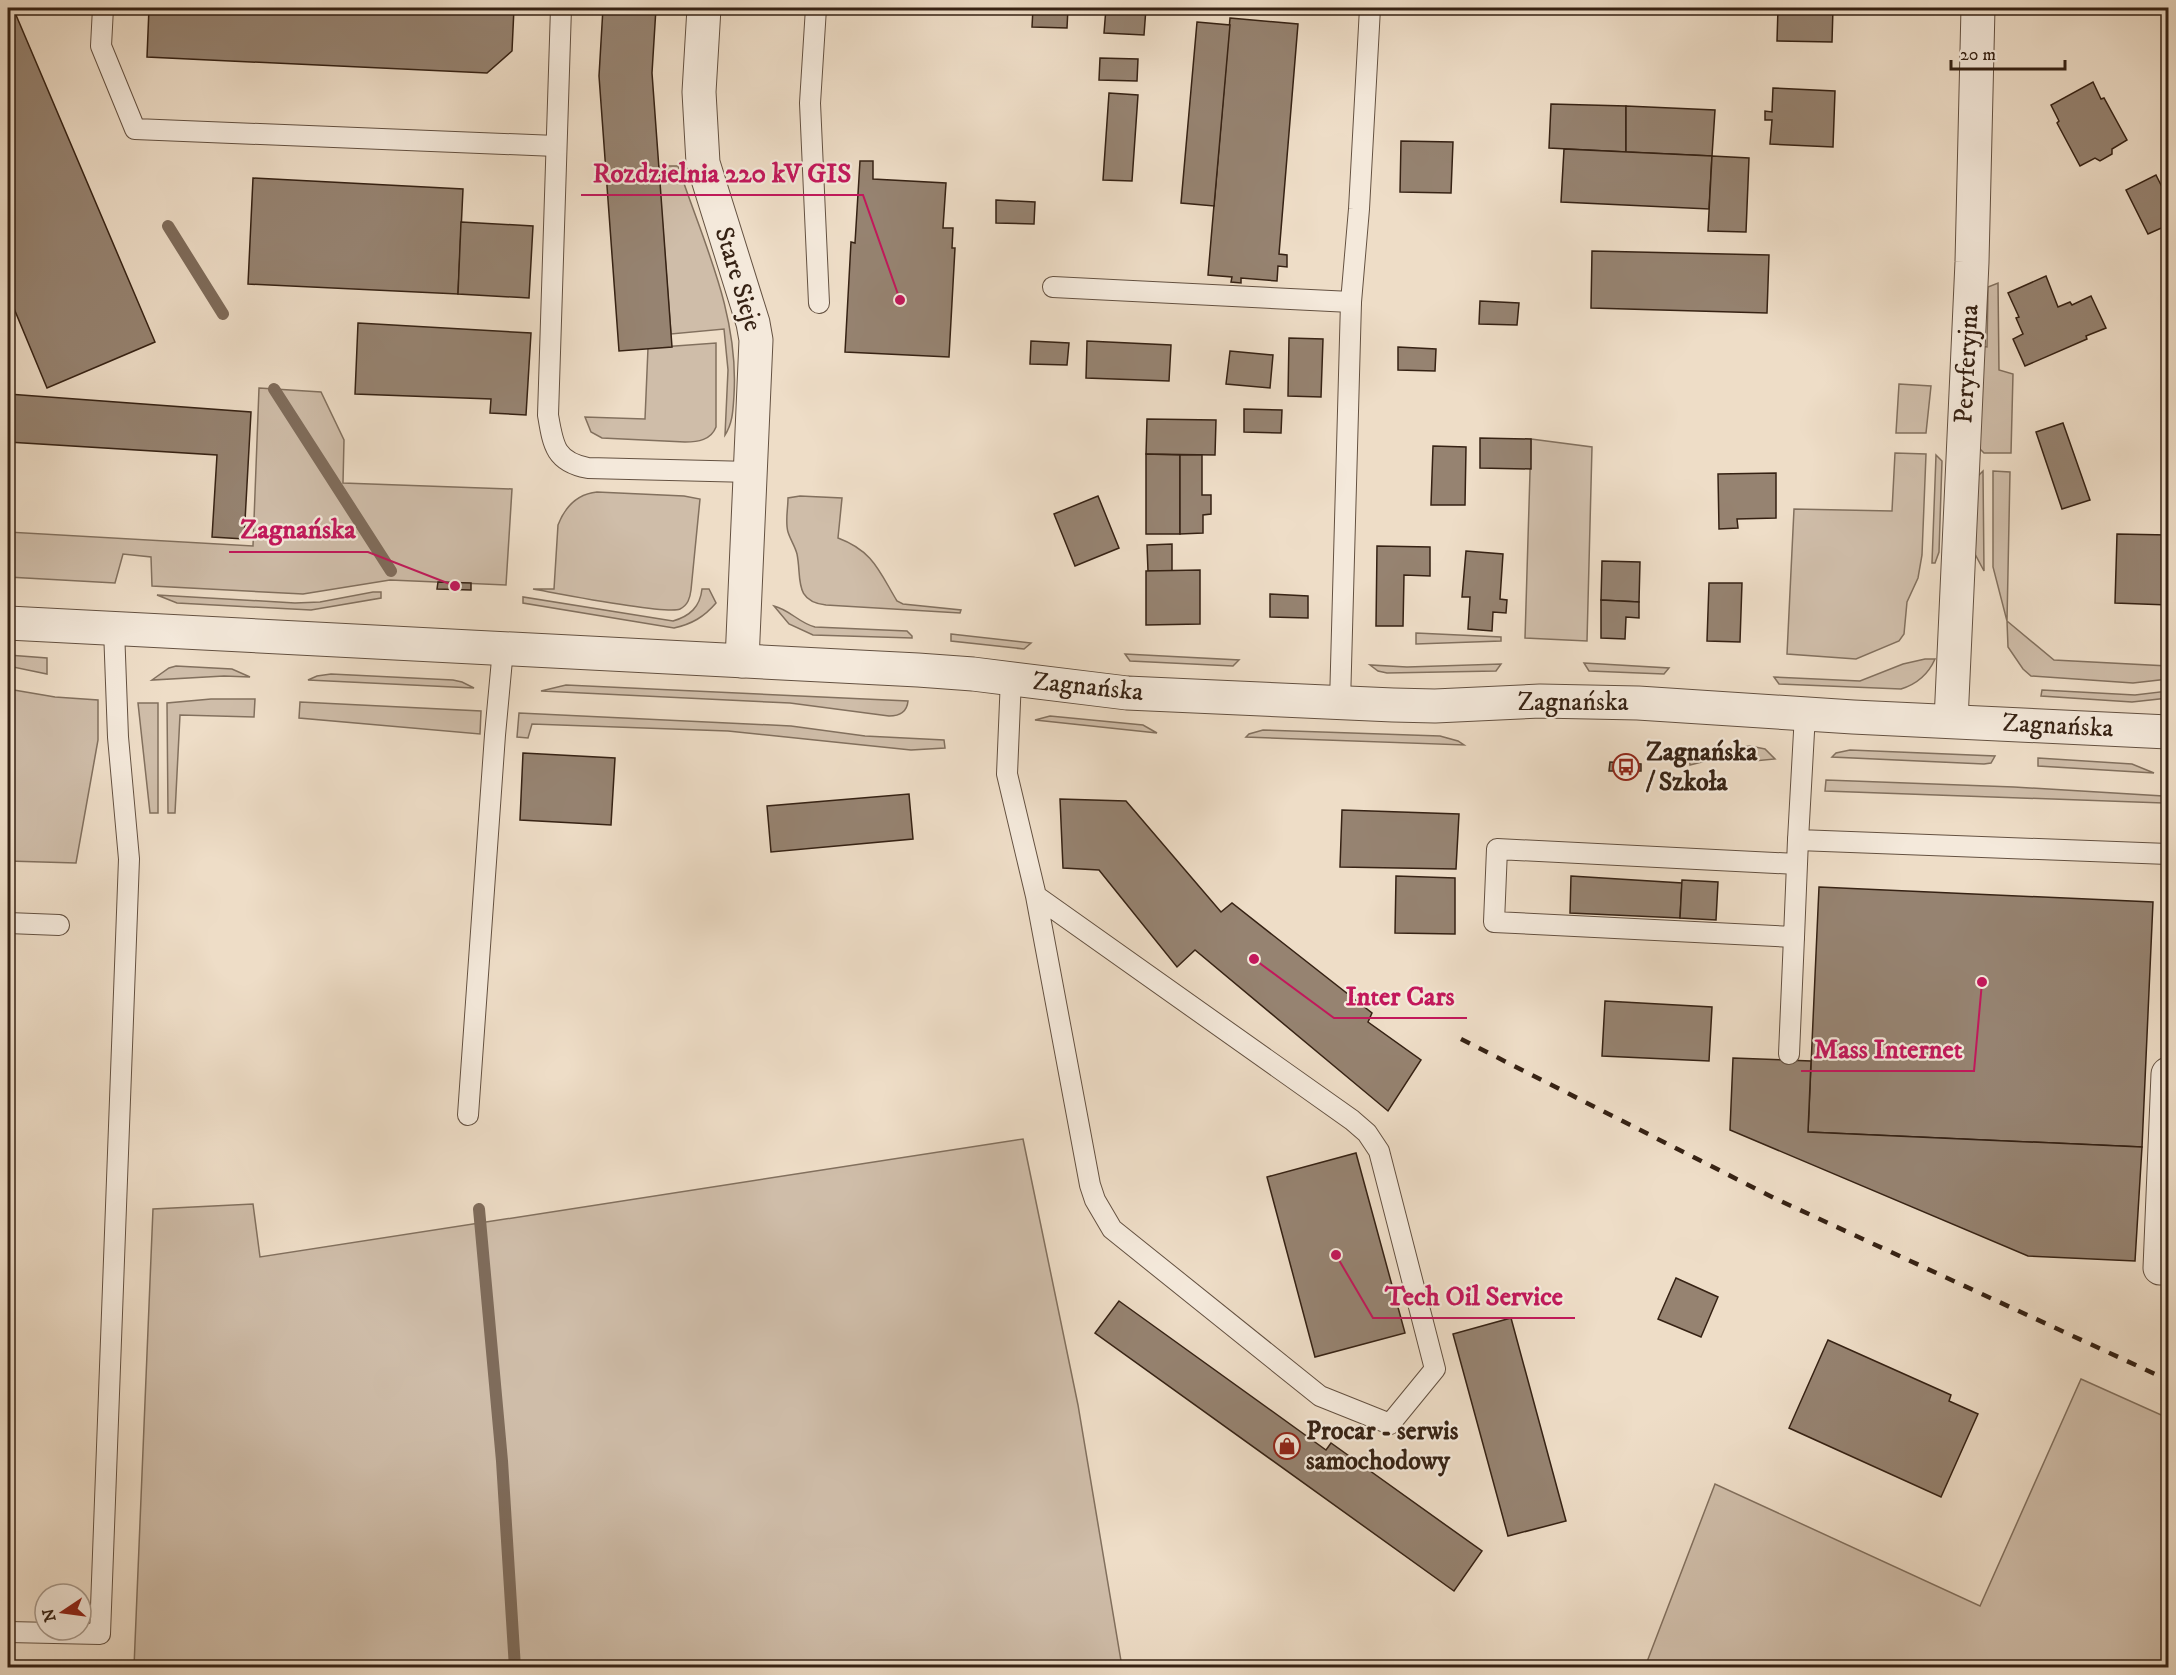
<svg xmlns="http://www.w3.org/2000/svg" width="2176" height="1675" viewBox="0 0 2176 1675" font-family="'IM FELL DW Pica',serif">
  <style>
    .green { fill: #cfbda9; stroke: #82705e; stroke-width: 1.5 }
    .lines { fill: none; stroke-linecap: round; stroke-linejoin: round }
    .stream { stroke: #7f6c5b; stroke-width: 12 }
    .building { fill: #968371; stroke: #362214; stroke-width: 1.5 }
    .service-casing { stroke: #645141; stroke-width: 22 }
    .minor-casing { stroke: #645141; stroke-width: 35 }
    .tertiary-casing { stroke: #645141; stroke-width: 35 }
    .service { stroke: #f4e9db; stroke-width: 20 }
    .minor { stroke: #f4e9db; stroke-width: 33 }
    .tertiary { stroke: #f4e9db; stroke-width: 33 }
    .rail { stroke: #362214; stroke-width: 4.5; stroke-dasharray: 10 10; stroke-linecap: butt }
    .labels { text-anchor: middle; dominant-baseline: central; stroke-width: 4.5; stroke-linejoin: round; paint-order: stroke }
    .street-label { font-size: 26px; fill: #362214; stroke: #f4e9db }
    .poi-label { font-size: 26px; font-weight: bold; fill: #362214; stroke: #f4e9db; text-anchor: start }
    .leader { fill: none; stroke: #c2185b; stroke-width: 2 }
    .callout-dot { fill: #c2185b; stroke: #f4e9db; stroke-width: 2 }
    .callout-label { font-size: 27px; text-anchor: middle; font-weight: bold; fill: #c2185b; stroke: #f4e9db; stroke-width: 4.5; stroke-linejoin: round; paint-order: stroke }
  </style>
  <rect width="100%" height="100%" fill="#eeddc7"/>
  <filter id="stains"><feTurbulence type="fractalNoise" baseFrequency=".00333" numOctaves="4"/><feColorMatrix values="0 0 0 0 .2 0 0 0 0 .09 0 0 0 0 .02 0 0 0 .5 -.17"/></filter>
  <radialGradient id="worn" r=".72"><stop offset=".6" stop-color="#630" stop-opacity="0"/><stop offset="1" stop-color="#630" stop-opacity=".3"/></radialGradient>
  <g class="green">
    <path d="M658 166H678C703 242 739 313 734 395 733 409 733 423 725 435L728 370 724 329 671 334Z"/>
    <path d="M1998 283 1999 370 2013 374 2011 453H1984L1978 447 1980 346 1987 347 1988 287Z"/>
    <path d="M716 343V427C711 440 698 442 685 442L602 438 591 432 585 417 645 419 648 348Z"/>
    <path d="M1899 384 1931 386 1926 433H1896Z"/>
    <path d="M259 388 321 392 344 440 343 483 512 489 506 585 390 580 303 594 152 586 151 557 123 554 115 583 8 577V532L253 546Z"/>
    <path d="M1531 439 1592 447 1587 641 1525 638Z"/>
    <path d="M1895 453 1926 454 1922 555 1918 578 1907 602 1904 634 1899 641 1856 659 1787 654 1794 509 1892 511Z"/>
    <path d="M1936 455 1942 461 1939 552 1935 563H1932Z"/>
    <path d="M1983 471 1984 571 1975 554 1978 476Z"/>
    <path d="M1993 471 2010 472 2007 621 2054 660 2168 666V679L2133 683 2031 676 2023 669 2008 647 2007 621 1993 567Z"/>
    <path d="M597 492 684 496 700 499 691 590C690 598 688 605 680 609 666 615 556 593 533 589H554L558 525C565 507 577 494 597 492Z"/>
    <path d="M800 496 842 498 838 538C873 551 879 571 897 601L903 604 961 610 960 613 826 605C793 601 802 578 797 554 795 546 790 539 788 532 785 522 788 509 788 498Z"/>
    <path d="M702 589H709L716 603C704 617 692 624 674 628L523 603V597L673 621C690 616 700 607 702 589Z"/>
    <path d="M373 592H381V598L311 610 177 603 157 595 295 603 320 602Z"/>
    <path d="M774 606C790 610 799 623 815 627L907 631 912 636V638L813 635 789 624Z"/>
    <path d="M1416 633 1501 637V641L1416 644Z"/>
    <path d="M951 634 1031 643 1024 649 951 641Z"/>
    <path d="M1125 654 1239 660 1233 666 1130 661Z"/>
    <path d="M8 655 47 658V674L8 666Z"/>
    <path d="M1925 659H1935C1928 675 1917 684 1901 689L1779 684 1774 677 1860 681 1903 664Z"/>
    <path d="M1584 663 1669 668 1664 674 1589 671Z"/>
    <path d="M1501 664 1496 671 1387 673 1378 671 1370 665 1407 667Z"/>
    <path d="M176 666 232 669 250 677 224 676 152 680 169 668Z"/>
    <path d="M331 674 453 680 462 682 474 688 308 680 317 676Z"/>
    <path d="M566 685 908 701C907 712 899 716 889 716L790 703 541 691Z"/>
    <path d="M8 689 55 697 98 700V740L76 863 8 861Z"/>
    <path d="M2042 690 2135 695 2168 691V698L2132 702 2041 696Z"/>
    <path d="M211 699H255L254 717 180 715 175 813H168L167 703Z"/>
    <path d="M300 702 481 711 480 734 299 718Z"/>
    <path d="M138 703H158V813H150Z"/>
    <path d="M519 713 791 726 865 736 944 740 945 748 911 750 728 731 532 724 528 738 517 737Z"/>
    <path d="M1050 716 1143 725 1157 733 1035 720Z"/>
    <path d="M1263 730 1440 736 1458 741 1464 745 1246 737 1249 734Z"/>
    <path d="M1750 746 1765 749 1775 759 1754 761 1748 752H1741L1690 765 1689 755Z"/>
    <path d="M1850 750 1995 756 1991 763 1984 764 1832 757 1836 753Z"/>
    <path d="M2038 758 2132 764 2154 773 2038 766Z"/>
    <path d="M1826 780 2014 787 2163 796V803L1825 791Z"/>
    <path d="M1023 1139 1078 1405 1122 1667H134L153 1209 253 1204 260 1257Z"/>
    <path d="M2081 1379 2168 1418V1667H1645L1715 1484 1980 1606Z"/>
  </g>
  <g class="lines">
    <g class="stream">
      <path d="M168 226 223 314"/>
      <path d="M274 389 391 571"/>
      <path d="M479 1209 502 1461 515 1668"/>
    </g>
  </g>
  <g class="building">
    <path d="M8 8H13L155 342 47 388 8 294Z"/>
    <path d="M149 8H514L512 51 487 73 147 57Z"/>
    <path d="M603 8H656L652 73 672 347 619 351 599 76Z"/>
    <path d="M1033 8H1068L1067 28 1032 27Z"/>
    <path d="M1106 8H1146L1144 35 1104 33Z"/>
    <path d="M1778 8H1833L1832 42 1777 41Z"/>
    <path d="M1230 18 1298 24 1279 254 1287 255V267L1278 266 1277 281 1241 278V283L1231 282 1232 277 1208 275Z"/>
    <path d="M1197 22 1230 25 1214 206 1181 203Z"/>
    <path d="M1100 58 1138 59 1137 81 1099 80Z"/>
    <path d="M2093 82 2101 99 2104 98 2127 140 2112 149V154L2100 161 2095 158 2080 166 2057 123 2059 121 2051 105Z"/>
    <path d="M1773 88 1835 91 1833 147 1770 144 1772 120H1765V111L1772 112Z"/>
    <path d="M1109 93 1138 95 1132 181 1103 180Z"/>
    <path d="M1551 104 1626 106V152L1549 148Z"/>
    <path d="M1626 106 1715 110 1712 156 1626 152Z"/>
    <path d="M1401 141 1453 142 1451 193 1400 192Z"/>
    <path d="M1564 149 1712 156 1709 209 1561 202Z"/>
    <path d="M1712 156 1749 158 1746 232 1708 231Z"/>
    <path d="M860 161H873V179L946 183 943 228H953L952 248H955L949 357 845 352 851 242 855 243Z"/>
    <path d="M2156 175 2168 199 2166 226 2148 234 2126 190Z"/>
    <path d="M253 178 463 189 458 294 248 284Z"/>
    <path d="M996 200 1035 202 1034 224 996 223Z"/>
    <path d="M461 222 533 226 529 298 458 294Z"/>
    <path d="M1592 251 1769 255 1767 313 1591 308Z"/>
    <path d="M2046 276 2058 307 2070 302 2072 305 2091 296 2106 328 2086 336 2087 339 2025 366 2013 339 2023 334 2016 318 2019 317 2008 293Z"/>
    <path d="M1480 301 1519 303 1517 325 1479 324Z"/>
    <path d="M358 323 531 333 526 415 490 413 491 399 355 394Z"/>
    <path d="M1289 338 1323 339 1321 397 1288 396Z"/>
    <path d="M1031 341 1069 343 1067 365 1030 364Z"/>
    <path d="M1087 341 1171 345 1169 381 1086 378Z"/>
    <path d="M1398 347 1436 349 1435 371 1398 370Z"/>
    <path d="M1230 351 1273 355 1270 388 1226 384Z"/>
    <path d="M8 394 251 412 244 539 212 537 217 455 8 442Z"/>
    <path d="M1244 409 1282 410 1281 433 1244 432Z"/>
    <path d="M1147 419 1216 420 1215 455 1146 454Z"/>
    <path d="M2063 423 2090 500 2062 509 2036 432Z"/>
    <path d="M1480 438 1531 439V469L1480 468Z"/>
    <path d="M1433 446 1466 447 1465 505H1431Z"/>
    <path d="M1146 454 1180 455V534H1146Z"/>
    <path d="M1180 455H1202V495H1211V514L1203 515V533L1180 534Z"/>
    <path d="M1776 473V518L1737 519 1738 528 1719 529 1718 474Z"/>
    <path d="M1098 496 1119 548 1075 566 1054 514Z"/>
    <path d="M2117 534 2168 535V605L2115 603Z"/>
    <path d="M1172 544V571H1148L1147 545Z"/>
    <path d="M1377 546 1430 547V576L1404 575 1403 626H1376Z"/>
    <path d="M1466 551 1503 554 1500 599 1507 600 1506 613 1493 612 1492 631 1468 629 1470 597H1462Z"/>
    <path d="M1602 561 1640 562 1639 602 1601 600Z"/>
    <path d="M1200 570V624L1146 625V571Z"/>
    <path d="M438 582 471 583V590L437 589Z"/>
    <path d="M1709 583H1742L1740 642 1707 641Z"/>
    <path d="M1270 594 1308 596V618L1270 617Z"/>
    <path d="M1601 600 1639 602V618L1626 617 1625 639 1601 638Z"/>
    <path d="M523 753 615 758 611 825 520 820Z"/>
    <path d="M1610 762 1641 764V771H1609Z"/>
    <path d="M909 794 913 839 771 852 767 806Z"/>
    <path d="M1060 799 1126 801 1221 912 1232 903 1372 1013 1368 1022 1421 1060 1388 1111 1195 950 1177 967 1099 870 1063 868Z"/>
    <path d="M1342 810 1459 814 1456 869 1340 867Z"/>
    <path d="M1396 876 1455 878V934L1395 933Z"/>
    <path d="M1571 876 1682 883 1680 918 1570 913Z"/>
    <path d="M1682 880 1718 882 1716 920 1680 918Z"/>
    <path d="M1819 887 2153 902 2142 1147 1808 1132Z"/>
    <path d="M1605 1001 1712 1007 1709 1061 1602 1056Z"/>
    <path d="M1733 1058 1811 1061 1808 1132 2142 1147 2135 1261 2028 1256 1730 1130Z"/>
    <path d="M1356 1153 1405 1333 1315 1357 1267 1177Z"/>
    <path d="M1676 1278 1718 1297 1701 1337 1658 1319Z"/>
    <path d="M1119 1301 1326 1450 1331 1443 1482 1551 1454 1591 1095 1333Z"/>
    <path d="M1511 1318 1566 1521 1508 1536 1453 1334Z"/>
    <path d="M1828 1340 1951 1395 1949 1401 1978 1414 1941 1497 1789 1428Z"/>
  </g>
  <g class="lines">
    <defs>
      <g id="service">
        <path d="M103 8 101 46 135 129 556 146"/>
        <path d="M561 8 548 415C553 445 555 462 588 468L751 472"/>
        <path d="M816 8 810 103 819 303"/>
        <path d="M1053 287 1351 302"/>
        <path d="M1011 678 1007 774 1036 896 1090 1185 1095 1200 1112 1229 1320 1396 1390 1424 1435 1369 1379 1151 1367 1133 1352 1120 1036 896"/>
        <path d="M1340 703 1351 302 1359 209 1370 8"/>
        <path d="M1805 714 1798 840 2168 854"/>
        <path d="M1797 864 1794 937 1494 922 1497 849 1797 864 1798 840"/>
        <path d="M8 923 59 925"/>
        <path d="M1789 1054 1794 937"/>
        <path d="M468 1115 495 735 503 649"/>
        <path d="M8 1632 100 1634 129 859 118 737 114 629"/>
      </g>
      <g id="minor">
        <path d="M704 8 699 92 703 163 753 323 756 340 742 661"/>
        <path d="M1951 721 1972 262 1978 8"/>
        <path d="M2160 1268 2168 1074"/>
      </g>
      <path id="tertiary" d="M8 623 918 670 973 674 1127 693 1393 705 1435 706 1540 701 1638 703 1853 717 2168 732"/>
    </defs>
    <use href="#service" class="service-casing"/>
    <use href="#minor" class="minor-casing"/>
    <use href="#tertiary" class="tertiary-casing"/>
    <use href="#service" class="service"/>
    <use href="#minor" class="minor"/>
    <use href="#tertiary" class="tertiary"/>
    <path class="rail" d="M1461 1039 1774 1198 2168 1380"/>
  </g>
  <defs>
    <symbol id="bus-ring" viewBox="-11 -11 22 22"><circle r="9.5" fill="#f4e9db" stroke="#8f2418" stroke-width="1.5"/><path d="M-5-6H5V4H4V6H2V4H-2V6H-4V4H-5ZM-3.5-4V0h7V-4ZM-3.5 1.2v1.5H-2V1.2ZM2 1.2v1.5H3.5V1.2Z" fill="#8f2418"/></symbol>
    <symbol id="shop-ring" viewBox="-11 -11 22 22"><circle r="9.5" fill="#f4e9db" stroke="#8f2418" stroke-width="1.5"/><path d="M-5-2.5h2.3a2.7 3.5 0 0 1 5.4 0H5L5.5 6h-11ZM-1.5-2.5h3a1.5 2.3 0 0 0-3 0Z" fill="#8f2418"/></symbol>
  </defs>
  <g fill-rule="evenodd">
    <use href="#bus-ring" x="1611" y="752" width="30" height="30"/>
    <use href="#shop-ring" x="1272" y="1431" width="30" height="30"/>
  </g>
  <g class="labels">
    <g class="street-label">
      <text transform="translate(738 279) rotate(73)">Stare Sieje</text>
      <text transform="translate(1967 364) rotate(-87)">Peryferyjna</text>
      <text transform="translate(1088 687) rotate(6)">Zagnańska</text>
      <text x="1573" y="702">Zagnańska</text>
      <text transform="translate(2058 726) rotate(3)">Zagnańska</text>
    </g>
    <g class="poi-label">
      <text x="1646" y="752">Zagnańska<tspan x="1646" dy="30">/ Szkoła</tspan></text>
      <text x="1306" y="1431">Procar - serwis<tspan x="1306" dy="30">samochodowy</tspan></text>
    </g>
  </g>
  <path class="leader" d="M900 300L863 195H581M455 586L368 552H229M1254 959L1334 1018H1467M1982 982L1974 1071H1801M1336 1255L1373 1318H1575"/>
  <g class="callout-dot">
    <circle cx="900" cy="300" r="6"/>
    <circle cx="455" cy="586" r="6"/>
    <circle cx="1254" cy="959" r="6"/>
    <circle cx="1982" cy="982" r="6"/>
    <circle cx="1336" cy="1255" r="6"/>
  </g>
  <g class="callout-label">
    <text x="722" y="182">Rozdzielnia 220 kV GIS</text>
    <text x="298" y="538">Zagnańska</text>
    <text x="1400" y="1005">Inter Cars</text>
    <text x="1888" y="1058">Mass Internet</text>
    <text x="1474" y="1305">Tech Oil Service</text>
  </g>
  <rect width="2176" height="1675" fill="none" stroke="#eeddc7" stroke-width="30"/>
  <rect x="9" y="9" width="2158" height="1657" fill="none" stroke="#362214" stroke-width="3"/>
  <rect x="15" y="15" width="2146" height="1645" fill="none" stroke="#362214" stroke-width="1.5"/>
  <g transform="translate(63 1612) rotate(257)"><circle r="28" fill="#f4e9db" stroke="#a8998b" stroke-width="1.5"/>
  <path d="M0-4.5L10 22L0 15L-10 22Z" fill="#8f2418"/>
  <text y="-9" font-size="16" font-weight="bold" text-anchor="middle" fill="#362214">N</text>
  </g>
  <path d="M1951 60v9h114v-9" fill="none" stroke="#362214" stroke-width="3"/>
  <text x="1960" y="60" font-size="18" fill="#362214" stroke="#f4e9db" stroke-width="4.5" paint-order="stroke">20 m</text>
  <rect width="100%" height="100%" filter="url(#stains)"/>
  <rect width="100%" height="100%" fill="url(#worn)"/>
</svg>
